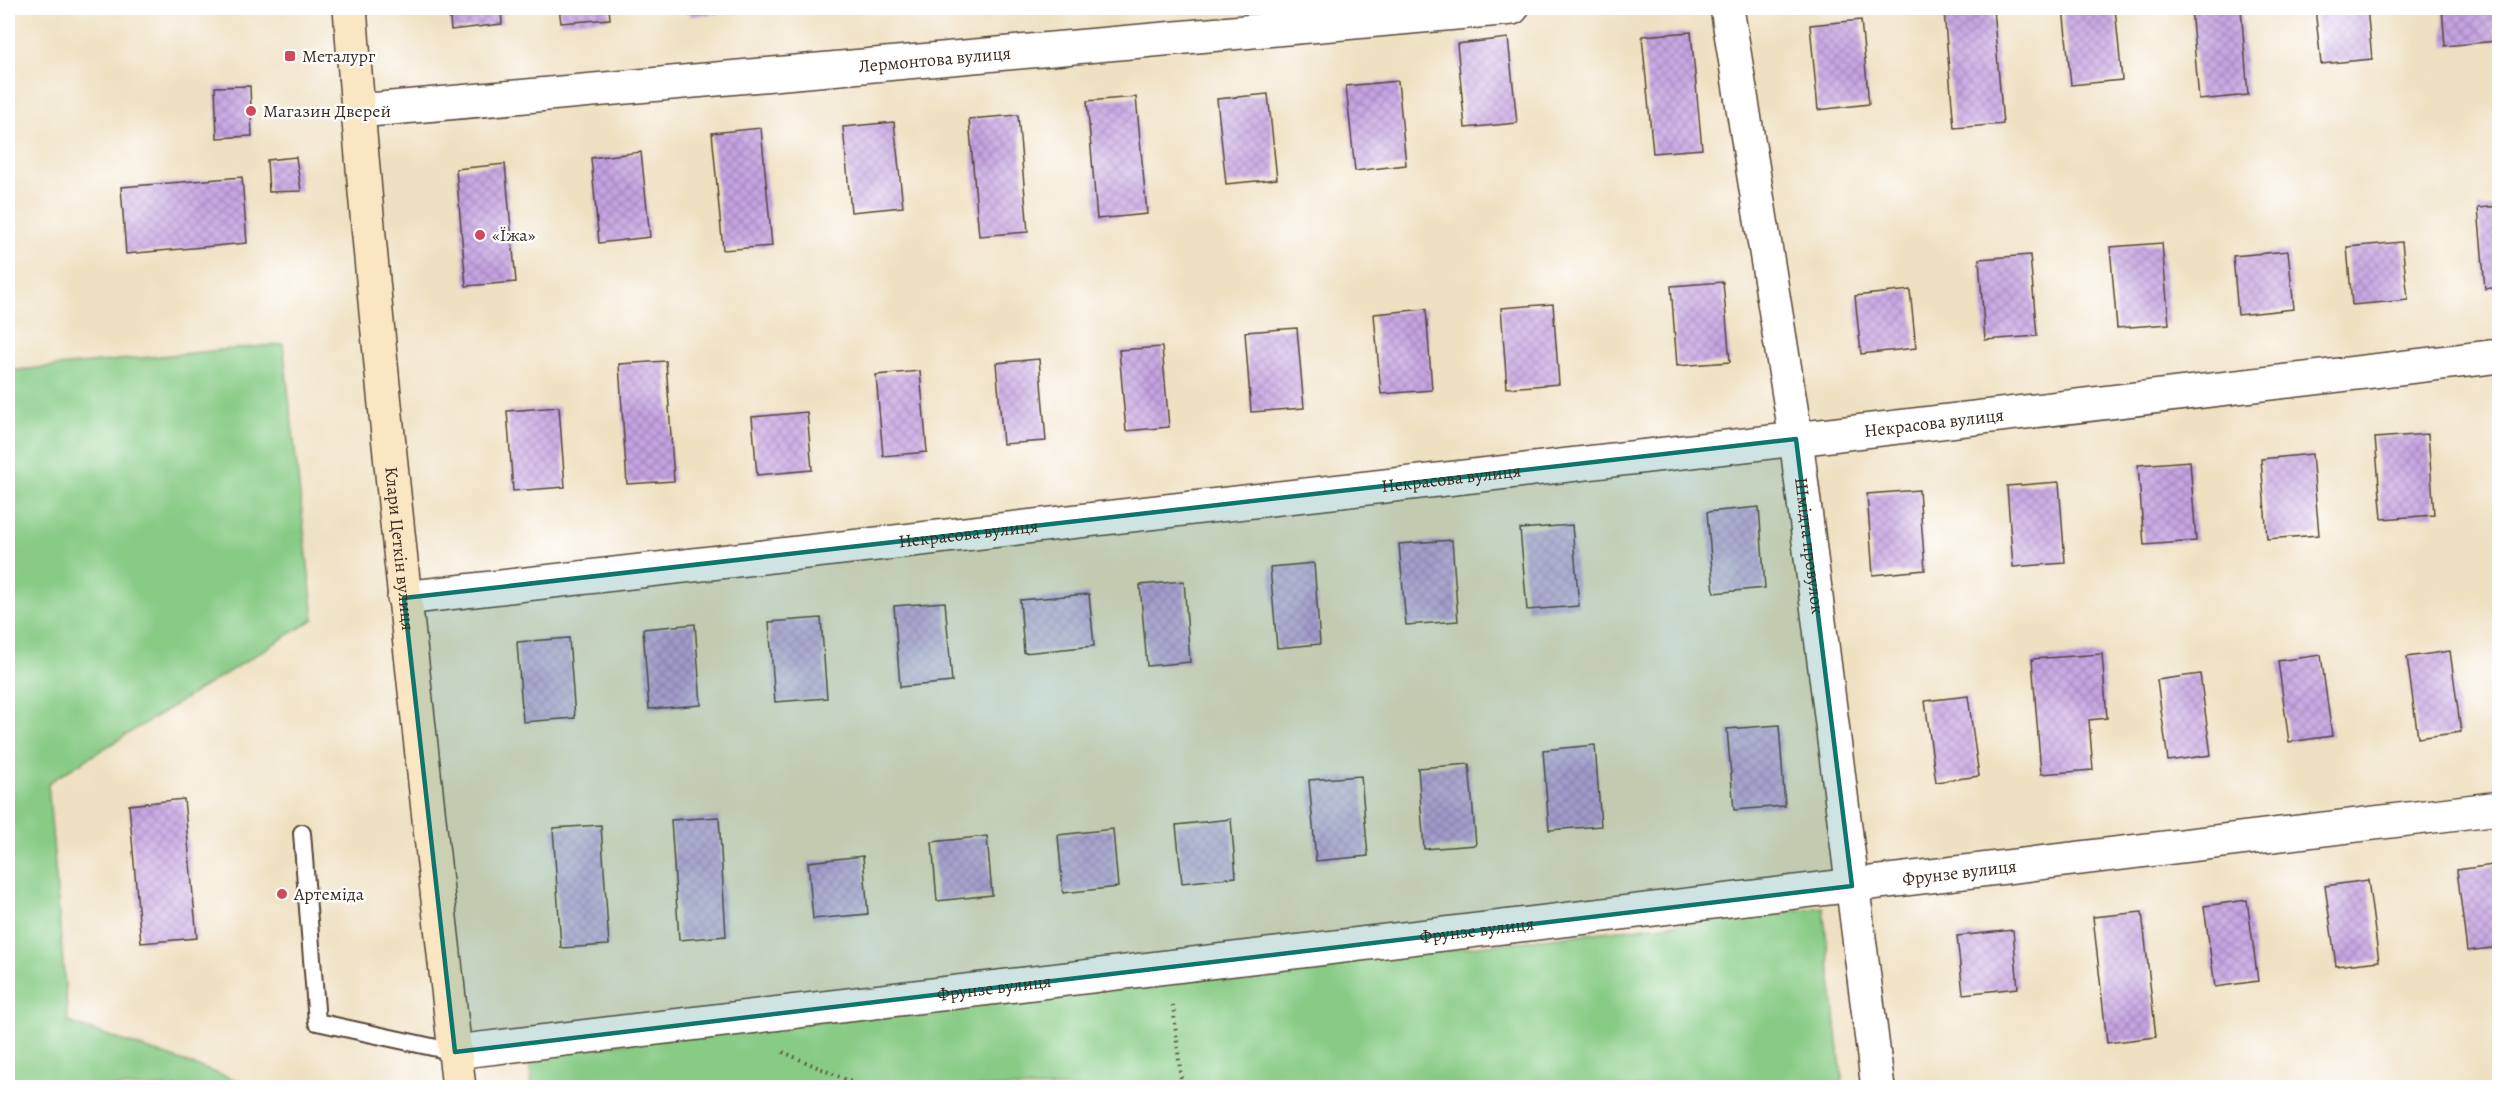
<svg xmlns="http://www.w3.org/2000/svg" width="2507" height="1095" viewBox="0 0 2507 1095" font-family="Alegreya,serif">
  <style>
    .green { fill: #87cb85; stroke: #617a52; stroke-width: 1.5 }
    .building { fill: url(#building-cross-hatch) }
    .lines { fill: none; stroke-linecap: round; stroke-linejoin: round }
    .lane-casing { stroke: #564536; stroke-width: 20 }
    .street-casing { stroke: #564536; stroke-width: 36 }
    .secondary-casing { stroke: #564536; stroke-width: 36 }
    .path { stroke: #564536; stroke-width: 4; stroke-dasharray: 1.5 4.5; stroke-linecap: butt }
    .lane { stroke: #fff; stroke-width: 16 }
    .street { stroke: #fff; stroke-width: 33 }
    .secondary { stroke: #fbe6c4; stroke-width: 33 }
    .marked { fill: #0f766e; fill-opacity: 0.2; stroke: #0f766e; stroke-width: 4.5; stroke-linejoin: round }
    .poi-dot { fill: #d1495b; stroke: #fff; stroke-width: 2 }
    .labels { text-anchor: middle; dominant-baseline: central; stroke-width: 4.5; stroke-linejoin: round; paint-order: stroke }
    .poi-label { font-size: 18px; fill: #3b2a1e; stroke: #fff; text-anchor: start }
    .street-label { font-size: 18px; fill: #3b2a1e; stroke: #fff }
  </style>
  <defs>
    <pattern id="building-cross-hatch" width="8" height="8" patternUnits="userSpaceOnUse" patternTransform="scale(1.5)"><rect width="8" height="8" fill="#c6a3e2"/><path d="M0 0l8 8M0 8l8-8" fill="none" stroke="#a285b7"/></pattern>
  </defs>
  <rect width="100%" height="100%" fill="#fff"/>
  <filter id="ink" filterUnits="userSpaceOnUse"><feTurbulence type="fractalNoise" baseFrequency=".0167" numOctaves="2"/><feDisplacementMap in="SourceGraphic" scale="12" xChannelSelector="R" yChannelSelector="G"/><feConvolveMatrix kernelMatrix="1 2 1 2 8 2 1 2 1" color-interpolation-filters="sRGB"/></filter>
  <filter id="wash" filterUnits="userSpaceOnUse"><feTurbulence type="fractalNoise" baseFrequency=".008" numOctaves="4" result="noise"/><feDisplacementMap in="SourceGraphic" scale="24" xChannelSelector="R" yChannelSelector="G"/><feGaussianBlur stdDeviation="1.35" result="paint"/><feColorMatrix in="noise" values="0 0 0 0 0 0 0 0 0 0 0 0 0 0 0 0 0 1.4 0 .05"/><feComposite in="paint" operator="in"/></filter>
  <g filter="url(#wash)">
    <rect width="100%" height="100%" fill="#efe0c1"/>
    <g class="green">
      <path d="M283 344 314 619 48 783 68 1022 257 1087H8V371Z"/>
      <path d="M1823 907 1843 1087 532 1088 528 1054Z"/>
    </g>
    <g id="blocks">
      <g class="building">
        <path d="M449 8H501L502 24 451 30Z"/>
        <path d="M559 8H609L610 19 561 23Z"/>
        <path d="M690 8H739L740 11 690 16Z"/>
        <path d="M1993 8 2003 124 1954 128 1944 11Z"/>
        <path d="M2063 8H2115L2122 80 2071 85Z"/>
        <path d="M2191 8H2241L2248 95 2199 100Z"/>
        <path d="M2315 8H2367L2372 59 2321 64Z"/>
        <path d="M2442 8H2493L2497 41 2445 46Z"/>
        <path d="M1861 20 1869 104 1818 110 1810 25Z"/>
        <path d="M1691 32 1702 149 1653 153 1642 36Z"/>
        <path d="M1508 38 1517 123 1465 128 1457 44Z"/>
        <path d="M1398 81 1406 165 1355 171 1346 86Z"/>
        <path d="M250 86 252 136 217 138 215 87Z"/>
        <path d="M1268 94 1277 179 1226 184 1217 99Z"/>
        <path d="M1136 97 1147 214 1097 219 1087 101Z"/>
        <path d="M1018 115 1028 232 979 236 969 119Z"/>
        <path d="M894 122 903 207 851 212 843 127Z"/>
        <path d="M761 128 772 246 723 250 712 133Z"/>
        <path d="M641 152 650 237 599 243 591 158Z"/>
        <path d="M296 157 301 191 269 192 267 160Z"/>
        <path d="M505 164 516 282 466 286 456 169Z"/>
        <path d="M242 177 247 243 126 254 121 187Z"/>
        <path d="M2500 206V287L2485 289 2478 208Z"/>
        <path d="M2402 242 2408 300 2352 305 2347 247Z"/>
        <path d="M2162 243 2169 324 2117 328 2110 247Z"/>
        <path d="M2288 251 2294 309 2238 315 2233 256Z"/>
        <path d="M2030 255 2037 336 1985 340 1979 259Z"/>
        <path d="M1723 282 1730 362 1677 366 1671 286Z"/>
        <path d="M1910 290 1916 348 1861 354 1855 296Z"/>
        <path d="M1553 304 1559 384 1507 388 1501 308Z"/>
        <path d="M1426 309 1432 390 1381 394 1374 314Z"/>
        <path d="M1297 328 1304 408 1251 412 1245 332Z"/>
        <path d="M1162 347 1169 427 1126 431 1119 350Z"/>
        <path d="M1039 359 1046 441 1003 444 996 363Z"/>
        <path d="M666 361 674 481 627 484 619 364Z"/>
        <path d="M920 371 927 452 883 456 876 375Z"/>
        <path d="M559 407 565 487 513 491 507 411Z"/>
        <path d="M807 412 812 470 757 475 752 417Z"/>
        <path d="M2428 434 2434 515 2382 519 2375 438Z"/>
        <path d="M2312 454 2319 535 2267 539 2261 459Z"/>
        <path d="M2190 461 2196 541 2144 545 2138 465Z"/>
        <path d="M2059 482 2065 563 2013 567 2007 486Z"/>
        <path d="M1919 490 1925 570 1873 575 1867 494Z"/>
        <path d="M1759 507 1765 588 1714 593 1707 512Z"/>
        <path d="M1572 525 1579 606 1527 610 1520 529Z"/>
        <path d="M1452 540 1458 621 1406 625 1399 544Z"/>
        <path d="M1314 563 1320 644 1277 648 1270 567Z"/>
        <path d="M1184 581 1190 662 1147 666 1140 585Z"/>
        <path d="M1089 594 1094 646 1024 653 1020 600Z"/>
        <path d="M945 602 952 682 900 687 894 606Z"/>
        <path d="M821 618 827 698 775 702 769 622Z"/>
        <path d="M695 624 701 705 649 709 643 629Z"/>
        <path d="M569 638 575 718 523 722 517 642Z"/>
        <path d="M2450 651 2461 732 2418 738 2407 657Z"/>
        <path d="M2102 654 2107 718 2089 720 2093 770 2041 774 2032 659Z"/>
        <path d="M2321 655 2332 736 2289 742 2278 661Z"/>
        <path d="M2200 674 2211 755 2168 761 2157 680Z"/>
        <path d="M1968 696 1979 776 1936 782 1925 701Z"/>
        <path d="M1779 725 1785 806 1734 810 1727 729Z"/>
        <path d="M1595 745 1601 826 1549 830 1543 750Z"/>
        <path d="M1469 764 1476 845 1424 849 1418 768Z"/>
        <path d="M1361 776 1368 856 1316 861 1309 780Z"/>
        <path d="M184 799 197 938 141 943 129 805Z"/>
        <path d="M719 817 726 936 679 940 671 820Z"/>
        <path d="M1231 819 1236 877 1182 883 1176 825Z"/>
        <path d="M601 825 609 945 561 948 553 828Z"/>
        <path d="M1113 829 1118 887 1063 893 1058 835Z"/>
        <path d="M987 836 992 895 937 901 932 842Z"/>
        <path d="M863 856 868 914 813 919 808 862Z"/>
        <path d="M2500 864V947L2467 951 2457 870Z"/>
        <path d="M2368 880 2379 961 2336 966 2325 886Z"/>
        <path d="M2247 900 2258 981 2215 987 2204 906Z"/>
        <path d="M2142 912 2156 1037 2107 1043 2093 917Z"/>
        <path d="M2013 930 2018 988 1963 994 1957 936Z"/>
      </g>
    </g>
  </g>
  <g filter="url(#ink)">
    <use href="#blocks" fill-opacity="0" stroke="#564536" stroke-width="1.5"/>
    <g class="lines">
      <defs>
        <path id="lane" d="M302 833 317 1022 455 1052"/>
        <g id="street">
          <path id="s1" d="M1727 8 1796 439 1878 1088"/>
          <path id="s2" d="M358 111 1512 8"/>
          <path id="s3" d="M404 598 1796 439 2500 356"/>
          <path id="s4" d="M455 1052 2500 808"/>
        </g>
        <g id="secondary">
          <path id="s5" d="M350 8C377 368 419 728 459 1088"/>
        </g>
      </defs>
      <use href="#lane" class="lane-casing"/>
      <use href="#street" class="street-casing"/>
      <use href="#secondary" class="secondary-casing"/>
      <g class="path">
        <path d="M1173 1005 1182 1088"/>
        <path d="M783 1052 865 1088"/>
      </g>
      <use href="#lane" class="lane"/>
      <use href="#street" class="street"/>
      <use href="#secondary" class="secondary"/>
    </g>
  </g>
  <path class="marked" d="M1796 439 1852 886 455 1052 404 598Z"/>
  <g class="poi-dot">
    <rect x="284" y="50" width="12" height="12" rx="3"/>
    <circle cx="251" cy="111" r="6"/>
    <circle cx="480" cy="235" r="6"/>
    <circle cx="282" cy="894" r="6"/>
  </g>
  <g class="labels">
    <g class="poi-label">
      <text x="302" y="56">Металург</text>
      <text x="263" y="111">Магазин Дверей</text>
      <text x="492" y="235">«Їжа»</text>
      <text x="294" y="894">Артеміда</text>
    </g>
    <g class="street-label">
      <text stroke="none"><textPath href="#s2" startOffset="579">Лермонтова вулиця</textPath></text>
      <text stroke="none"><textPath href="#s3" startOffset="1540">Некрасова вулиця</textPath></text>
      <text stroke="none"><textPath href="#s3" startOffset="1054">Некрасова вулиця</textPath></text>
      <text stroke="none"><textPath href="#s3" startOffset="568">Некрасова вулиця</textPath></text>
      <text stroke="none"><textPath href="#s1" startOffset="544">Шмідта провулок</textPath></text>
      <text stroke="none"><textPath href="#s5" startOffset="543">Клари Цеткін вулиця</textPath></text>
      <text stroke="none"><textPath href="#s4" startOffset="1515">Фрунзе вулиця</textPath></text>
      <text stroke="none"><textPath href="#s4" startOffset="1029">Фрунзе вулиця</textPath></text>
      <text stroke="none"><textPath href="#s4" startOffset="543">Фрунзе вулиця</textPath></text>
    </g>
  </g>
  <rect width="2507" height="1095" fill="none" stroke="#fff" stroke-width="30"/>
</svg>
